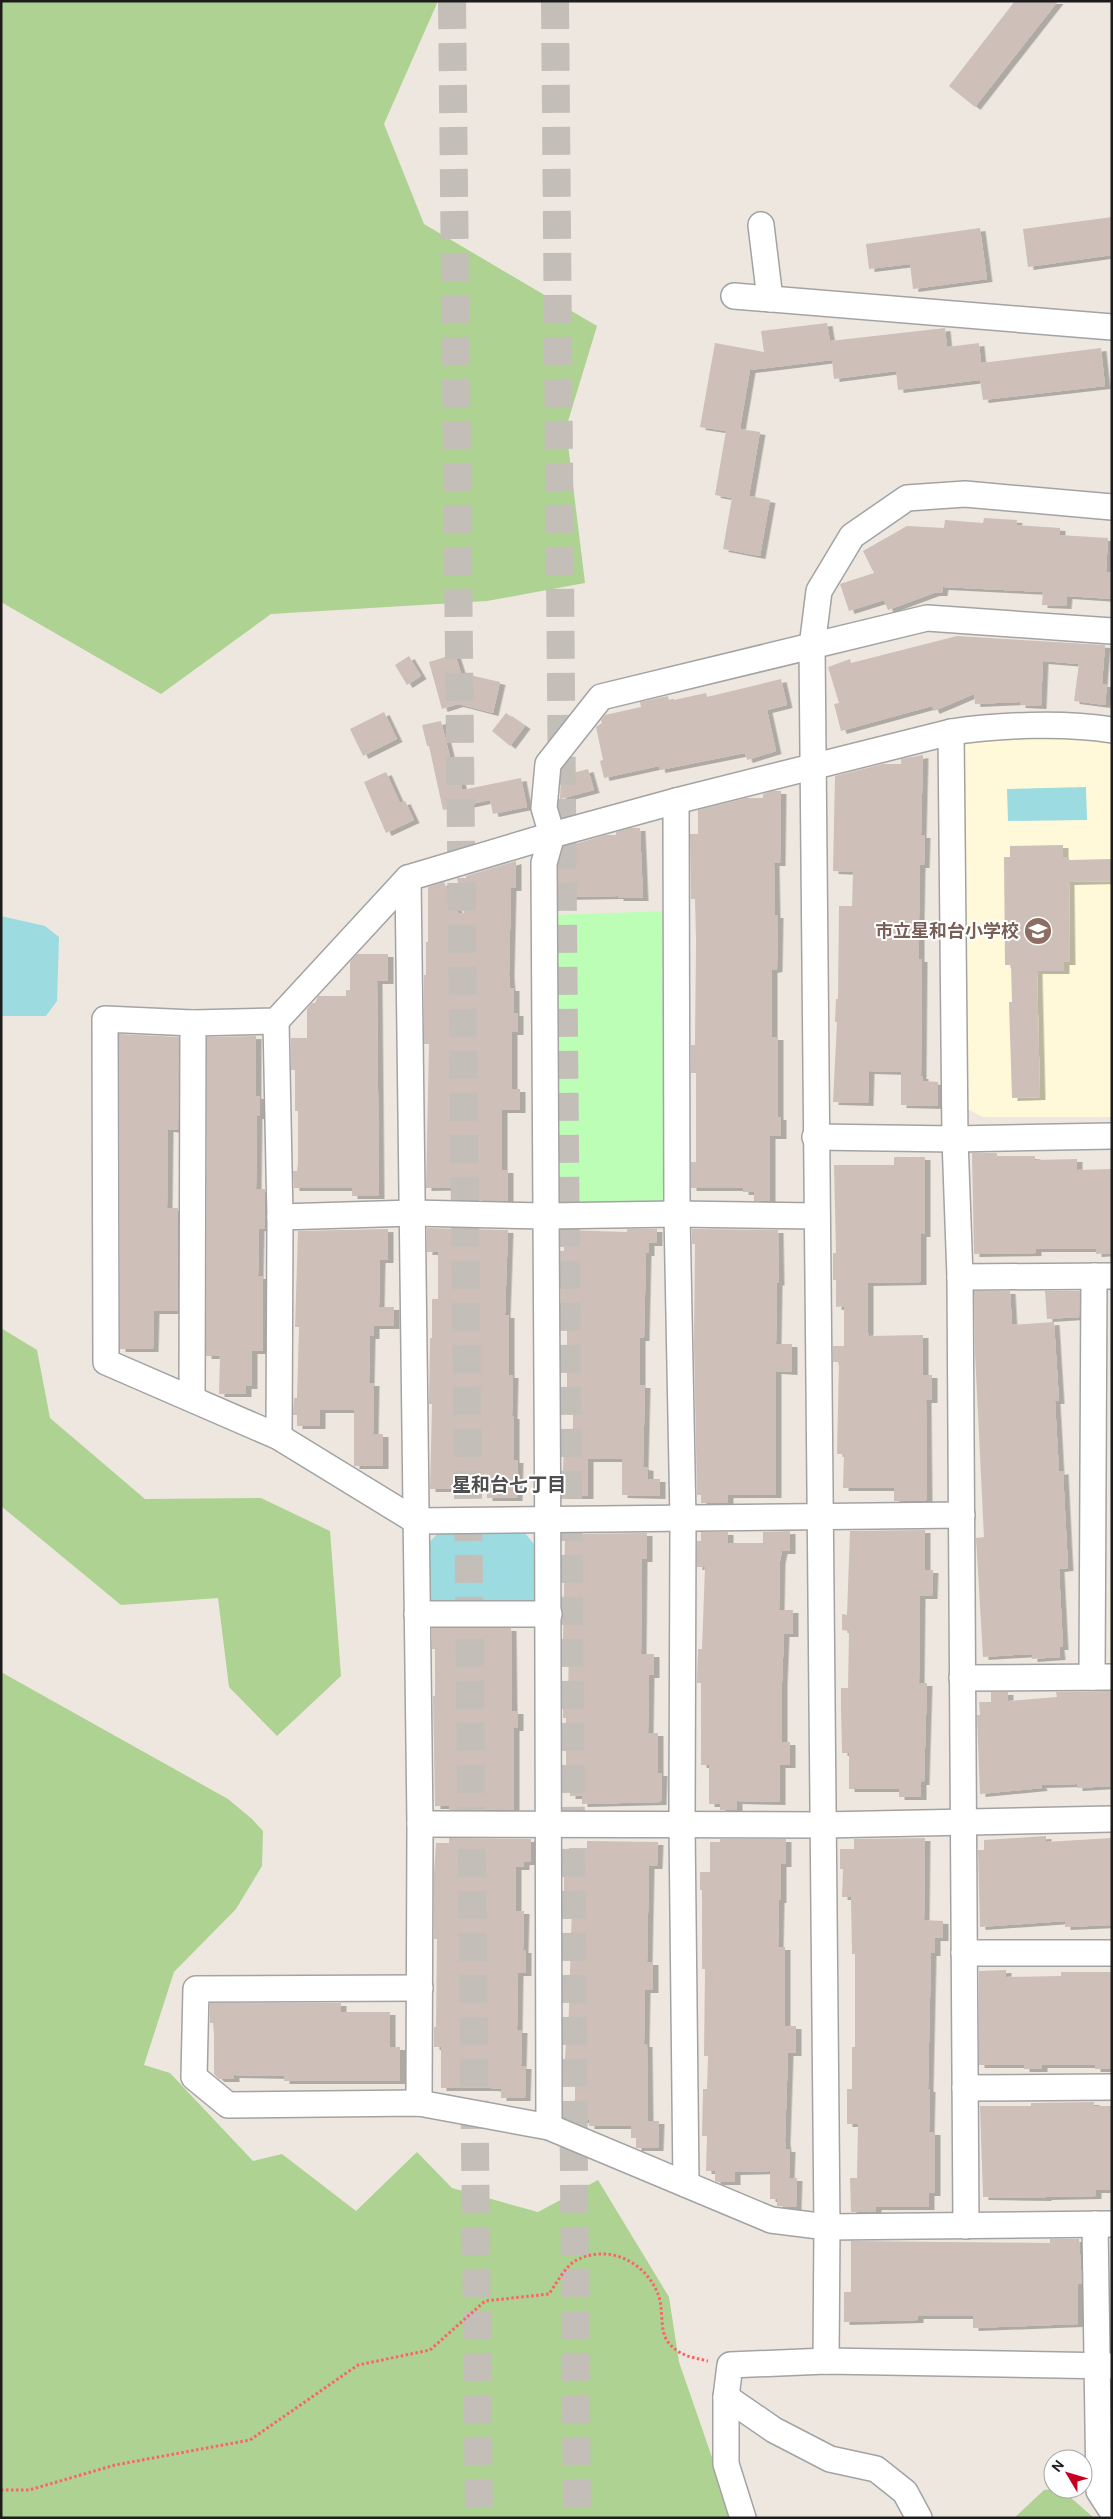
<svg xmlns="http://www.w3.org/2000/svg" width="1113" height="2519" viewBox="0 0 1113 2519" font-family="'DM Sans','Noto Sans JP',sans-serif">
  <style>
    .education { fill: #fff9d9 }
    .forest { fill: #aed291 }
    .park { fill: #bdfeb7 }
    .water { fill: #9cdce1 }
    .building { fill: #cebfb9; filter: url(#shadow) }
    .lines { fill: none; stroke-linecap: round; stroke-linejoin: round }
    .highway-tunnel { stroke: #c4beb9; stroke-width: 28; stroke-dasharray: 28 14; stroke-linecap: butt }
    .minor-casing { stroke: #a3a3a3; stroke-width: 28 }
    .path { stroke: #ff6169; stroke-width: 3; stroke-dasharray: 2.5 2.5; stroke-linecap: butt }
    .minor { stroke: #fff; stroke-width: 25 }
    .labels { text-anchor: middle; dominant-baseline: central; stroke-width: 4; stroke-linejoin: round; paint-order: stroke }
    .education-label { font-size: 18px; font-weight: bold; fill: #785e54; stroke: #fff; text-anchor: end }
    .neighbourhood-label { font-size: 19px; font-weight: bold; fill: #4f4f4f; stroke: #fff }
  </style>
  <defs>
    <filter id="shadow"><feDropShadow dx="5.5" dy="3" stdDeviation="0" flood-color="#0004"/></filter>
  </defs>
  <rect width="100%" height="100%" fill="#eee7e0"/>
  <path class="education" d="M1088 734 1112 739V1117H983L967 1109 961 752 971 737Z"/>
  <g class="forest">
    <path d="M1 1H438L384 124 424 224 597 326 566 428 585 583 487 601 271 614 161 694 1 602Z"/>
    <path d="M1 1328 37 1350 50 1418 145 1499 261 1498 330 1531 341 1676 277 1736 229 1687 218 1598 121 1605 1 1506Z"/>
    <path d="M1 1672 228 1799 252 1819 263 1831 262 1866 236 1909 174 1972 144 2065 170 2073 253 2161 282 2154 356 2211 417 2152 452 2188 538 2212 598 2180 669 2297 679 2362 733 2518H1Z"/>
    <path d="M1053 2489H1061L1094 2518H1014L1044 2490Z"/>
  </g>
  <path class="park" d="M664 911 669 1193 658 1206 566 1205 554 1196 555 915Z"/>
  <g class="water">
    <path d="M1086 787 1087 820 1008 821 1007 789Z"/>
    <path d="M1 916 45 926 59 937 57 1001 46 1016H1Z"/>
    <path d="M524 1532 534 1544V1606L428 1608 426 1546 437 1534Z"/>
  </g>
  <g class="building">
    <path d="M1015 1H1058L975 107 949 86Z"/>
    <path d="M1112 217V255L1028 267 1023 229Z"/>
    <path d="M980 228 987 279 913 289 910 264 869 269 866 244Z"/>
    <path d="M827 323 830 341 945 328 947 347 979 343 981 363 1101 348 1105 386 983 400 980 380 898 390 896 371 834 379 832 360 750 370 740 429 760 432 749 496 770 500 760 556 723 549 732 498 715 495 726 431 700 427 715 343 764 352 761 331Z"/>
    <path d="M984 518 1017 520 1016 525 1060 528V535L1108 538 1106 572H1112V599L1067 596 1066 606 1042 605 1043 592 943 587 942 593H934L888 610 884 600 849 611 840 584 874 573 863 551 907 526 944 528 945 520 983 523Z"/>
    <path d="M957 636 1105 645 1102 684H1107L1105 705 1074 701 1079 664 1043 661 1041 706 1020 705V702L975 704 974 694 934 711 932 706 841 731 834 704 839 703 828 667 850 659 851 663Z"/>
    <path d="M455 654 461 673 500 682 493 713 458 704 442 709 429 662Z"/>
    <path d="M409 656 421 676 407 685 395 665Z"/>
    <path d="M781 679 787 705 767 710 776 751 747 760 745 753 660 770 659 766 604 778 600 761 603 760 596 727 602 723 601 720 605 715 641 707 640 702 668 696 669 701 706 693 707 697Z"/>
    <path d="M384 712 397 739 363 756 350 729Z"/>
    <path d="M506 713 525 726 510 746 492 731Z"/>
    <path d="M441 721 453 769 458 768 462 790 521 778 527 807 493 814 490 800 443 810 429 746H427L422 725Z"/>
    <path d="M923 755 921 835H925L924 865H920L919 920V959H922L921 1076H923V1081L938 1082V1106L901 1105V1072L869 1071 868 1103 833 1102 837 1022H835L836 999H838L839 906H852L853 872 833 871 835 776 883 764H901V759Z"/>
    <path d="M588 769 594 790 560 799 561 776Z"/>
    <path d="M386 772 400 803 405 801 414 820 386 833 364 782Z"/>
    <path d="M773 791H781L780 863H774L775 915H778L777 969 772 970V1037H778V1117H781V1136H770V1201H754V1192H743V1188H691V1162H696V1073H691V1045H695L696 940 695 899H691L690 834H698V810L746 798H763V794Z"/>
    <path d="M630 828H640L643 898H618V896L558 897V870L564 847 606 835H616V832Z"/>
    <path d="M1063 845V857H1069V860L1112 859V881L1069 882 1070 962H1064V971H1037L1040 1097 1012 1098 1009 1002H1012L1011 965H1005L1004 857H1010V846Z"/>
    <path d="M516 861V888H511L509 975 510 988H514V1013H518V1032H512V1089H520V1110H502V1170H508V1201L477 1200V1187L426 1188 429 1044H424V975H426V942H428V887L444 882 459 914 464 913 457 878H466V876Z"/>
    <path d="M357 954H388V981H377L379 1196H352V1188H294L293 1171H297L298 1163V1111H295V1070H291V1038H307V1009L312 1003H315L318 996H346V990H350V962Z"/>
    <path d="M119 1034 179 1037 178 1130 168 1129 167 1208H178V1311H154L153 1349H120Z"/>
    <path d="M256 1036V1096H260V1116H257L256 1189H265V1229L259 1228 258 1276H263V1351H252V1386H246V1394H219L220 1356H206L207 1037Z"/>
    <path d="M972 1153H997V1156H1035V1160L1077 1159V1170L1112 1169V1253L1096 1254V1249H1036V1253L974 1254Z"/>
    <path d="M894 1157H925V1234H921V1282L868 1283V1333L869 1336 923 1335V1375H932V1400H926L927 1499 925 1501H894V1488H843L844 1454H837L839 1362H833V1346H844V1306L836 1307V1280H833V1253H836L834 1165H894Z"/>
    <path d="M427 1228 508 1230 505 1315H509V1375H513L512 1416H514V1460H518L517 1498H487V1489H430L432 1404H429L430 1338H432V1299H438V1252H427Z"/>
    <path d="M388 1229V1260H380L379 1307H394V1326H374V1336H370L369 1383H374L373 1434H383V1466H354V1410H320V1426H297V1415H293L294 1398H297L299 1327H295L298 1231Z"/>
    <path d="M627 1229H657V1243H649V1253H646L644 1338H640V1385H645L643 1467 648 1468V1479H660V1496L622 1495V1459H588V1496H562L564 1445H573V1407H567V1326H561L560 1251H564V1230L627 1232Z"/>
    <path d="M692 1229 778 1230 779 1283 777 1282 776 1344H792V1372L776 1371V1495H728V1503H701V1495H697L694 1343 695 1244H692Z"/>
    <path d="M974 1291H1010L1012 1325 1054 1322 1059 1401H1055L1059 1472 1063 1471 1068 1568 1059 1569 1063 1647H1059L1060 1657 1032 1659V1654L983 1657 976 1538 984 1537 975 1353Z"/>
    <path d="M1045 1291H1080L1079 1317 1047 1319Z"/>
    <path d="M925 1530V1570H933L932 1596H920L919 1683H927L924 1782H921V1797H899V1789H849V1753H842L841 1708V1688H848L849 1631 842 1630V1614L847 1615 850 1531Z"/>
    <path d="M790 1531V1551H782L780 1561 779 1610H793V1634H784L782 1683V1742H790V1765H780V1802L737 1801V1810H720V1804H709V1765H701V1683H697L698 1649H702L705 1567H697V1541H701V1532H728V1543H763V1532Z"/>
    <path d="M647 1533V1559H642L641 1654H654V1675H649L648 1733H658V1773H662L661 1802 582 1804V1796H570L571 1766H566V1718H563V1698H568L569 1640H563L565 1534Z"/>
    <path d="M432 1628H511L512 1711H518V1728H514V1810H449V1806H435L433 1696H435V1649H432Z"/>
    <path d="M1112 1691V1786L1077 1788V1784L1041 1785 1042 1788 980 1794 977 1715H980L979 1702H991V1692H1008V1701L1057 1697 1056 1692Z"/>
    <path d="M1046 1836V1842L1112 1838V1925L1065 1927V1921L980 1927 978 1850H984V1840Z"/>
    <path d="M449 1838 531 1839V1862H524V1867H516V1911H524L523 1950H526V1973H518L517 2030H522L521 2066H526L525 2098H501V2089L491 2088H441V2047H434V2027H436L437 1939H434V1874L436 1843H449Z"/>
    <path d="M925 1838 924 1920 943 1921V1938H935V1953H931L928 2089H930L929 2132H935V2193H929V2207H876V2212H851L850 2178H857L858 2124H847V2089H852V2047H855V1954H852L851 1897H842L843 1869H840V1849H854V1839Z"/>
    <path d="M720 1839H786V1864H781V1900H779L778 1947H785V2026H796V2053H788L785 2141 786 2149H790L789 2178H797L796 2207 777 2206V2199H770V2171L735 2172V2182H718L715 2181V2171H706L707 2136H702L703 2089H707L708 2056H704L705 1969H702V1890H700V1872H710V1842H720Z"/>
    <path d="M587 1841 658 1842 657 1866H649L647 1962H653V1990H645L644 2044H647L648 2121H659L658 2148H636V2138H631V2126H589V2120H575V2068H569L570 2060H565L566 2040H568L572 1905H564V1875H569V1848H587Z"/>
    <path d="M1006 1970V1977L1061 1976V1972H1112L1111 2069H1095V2065H1042V2069H1024V2065H979V1971Z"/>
    <path d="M210 2003H341V2012H390V2047H400V2081H284V2076L234 2075V2079H219L214 2074V2035L213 2023H210Z"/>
    <path d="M1094 2102V2106H1112V2190H1096V2196L1046 2197V2198L983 2197 980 2106H1031V2103Z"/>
    <path d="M1050 2239H1079L1082 2284H1078V2324L973 2328V2316H918V2320L844 2322V2292H851V2241L1050 2243Z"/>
  </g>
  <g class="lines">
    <g class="highway-tunnel">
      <path d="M452 1 479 2518"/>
      <path d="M555 1 577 2518"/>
    </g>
    <defs>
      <g id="minor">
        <path d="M761 225 770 299"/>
        <path d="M734 296 1112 327"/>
        <path d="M951 732 955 1139 960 1277 966 2226"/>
        <path d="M676 801 677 1214 683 1519 682 1825 686 2184"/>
        <path d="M408 878 420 1824 419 2103"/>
        <path d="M276 1021 280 1217 279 1437"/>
        <path d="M815 1137 955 1139 1112 1136"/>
        <path d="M280 1217 413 1213 545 1216 677 1214 817 1216"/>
        <path d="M960 1277 1112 1276"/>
        <path d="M192 1398 193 1023"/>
        <path d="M962 1515 416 1521 279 1437 106 1362 105 1019 193 1023 276 1021 408 878 552 835 676 801 951 732C999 725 1064 722 1112 730"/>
        <path d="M417 1614H549"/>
        <path d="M1092 1677 1094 1276"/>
        <path d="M962 1678 1112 1677"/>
        <path d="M420 1824 823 1825 1112 1819"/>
        <path d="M964 1953H1112"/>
        <path d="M420 1988 196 1989 194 2077 228 2105 419 2103 549 2127 771 2220 827 2227 1112 2224"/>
        <path d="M965 2088 1112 2087"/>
        <path d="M549 2127C551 1706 545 1284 544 863L552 835 544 808 548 764 601 697 927 618 1112 631"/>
        <path d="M1095 2224 1099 2491 1112 2511"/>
        <path d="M826 2361 827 2227 812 647 819 591 852 536 907 498 965 494 1112 507"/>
        <path d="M726 2397 774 2430 830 2459 876 2469 905 2492 919 2518"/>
        <path d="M743 2518 726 2464V2397L730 2365 826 2361 1112 2366"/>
      </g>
    </defs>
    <use href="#minor" class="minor-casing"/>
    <path class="path" d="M1 2490H29L115 2465 250 2440 358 2365 430 2350 485 2301 549 2294C556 2284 565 2267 575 2261 607 2243 645 2261 658 2294 664 2308 659 2331 668 2342 679 2356 691 2357 708 2361"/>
    <use href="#minor" class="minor"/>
  </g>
  <defs>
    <symbol id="school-disc" viewBox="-11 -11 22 22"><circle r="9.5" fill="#8d6e63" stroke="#fff"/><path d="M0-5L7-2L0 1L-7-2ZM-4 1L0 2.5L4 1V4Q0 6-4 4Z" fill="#fff"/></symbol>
  </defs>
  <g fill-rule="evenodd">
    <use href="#school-disc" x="1022" y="915" width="32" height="32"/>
  </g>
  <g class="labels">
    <g class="education-label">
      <text x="1019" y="931">市立星和台小学校</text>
    </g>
    <g class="neighbourhood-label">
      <text x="509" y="1484">星和台七丁目</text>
    </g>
  </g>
  <rect width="1113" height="2519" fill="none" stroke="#1c1c1c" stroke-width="5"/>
  <g transform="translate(1068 2474) rotate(308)"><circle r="24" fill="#ffffff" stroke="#a4a4a4"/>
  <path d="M0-4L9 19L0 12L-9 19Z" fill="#c80020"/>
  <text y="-8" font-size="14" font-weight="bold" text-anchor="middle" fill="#1c1c1c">N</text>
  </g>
</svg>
